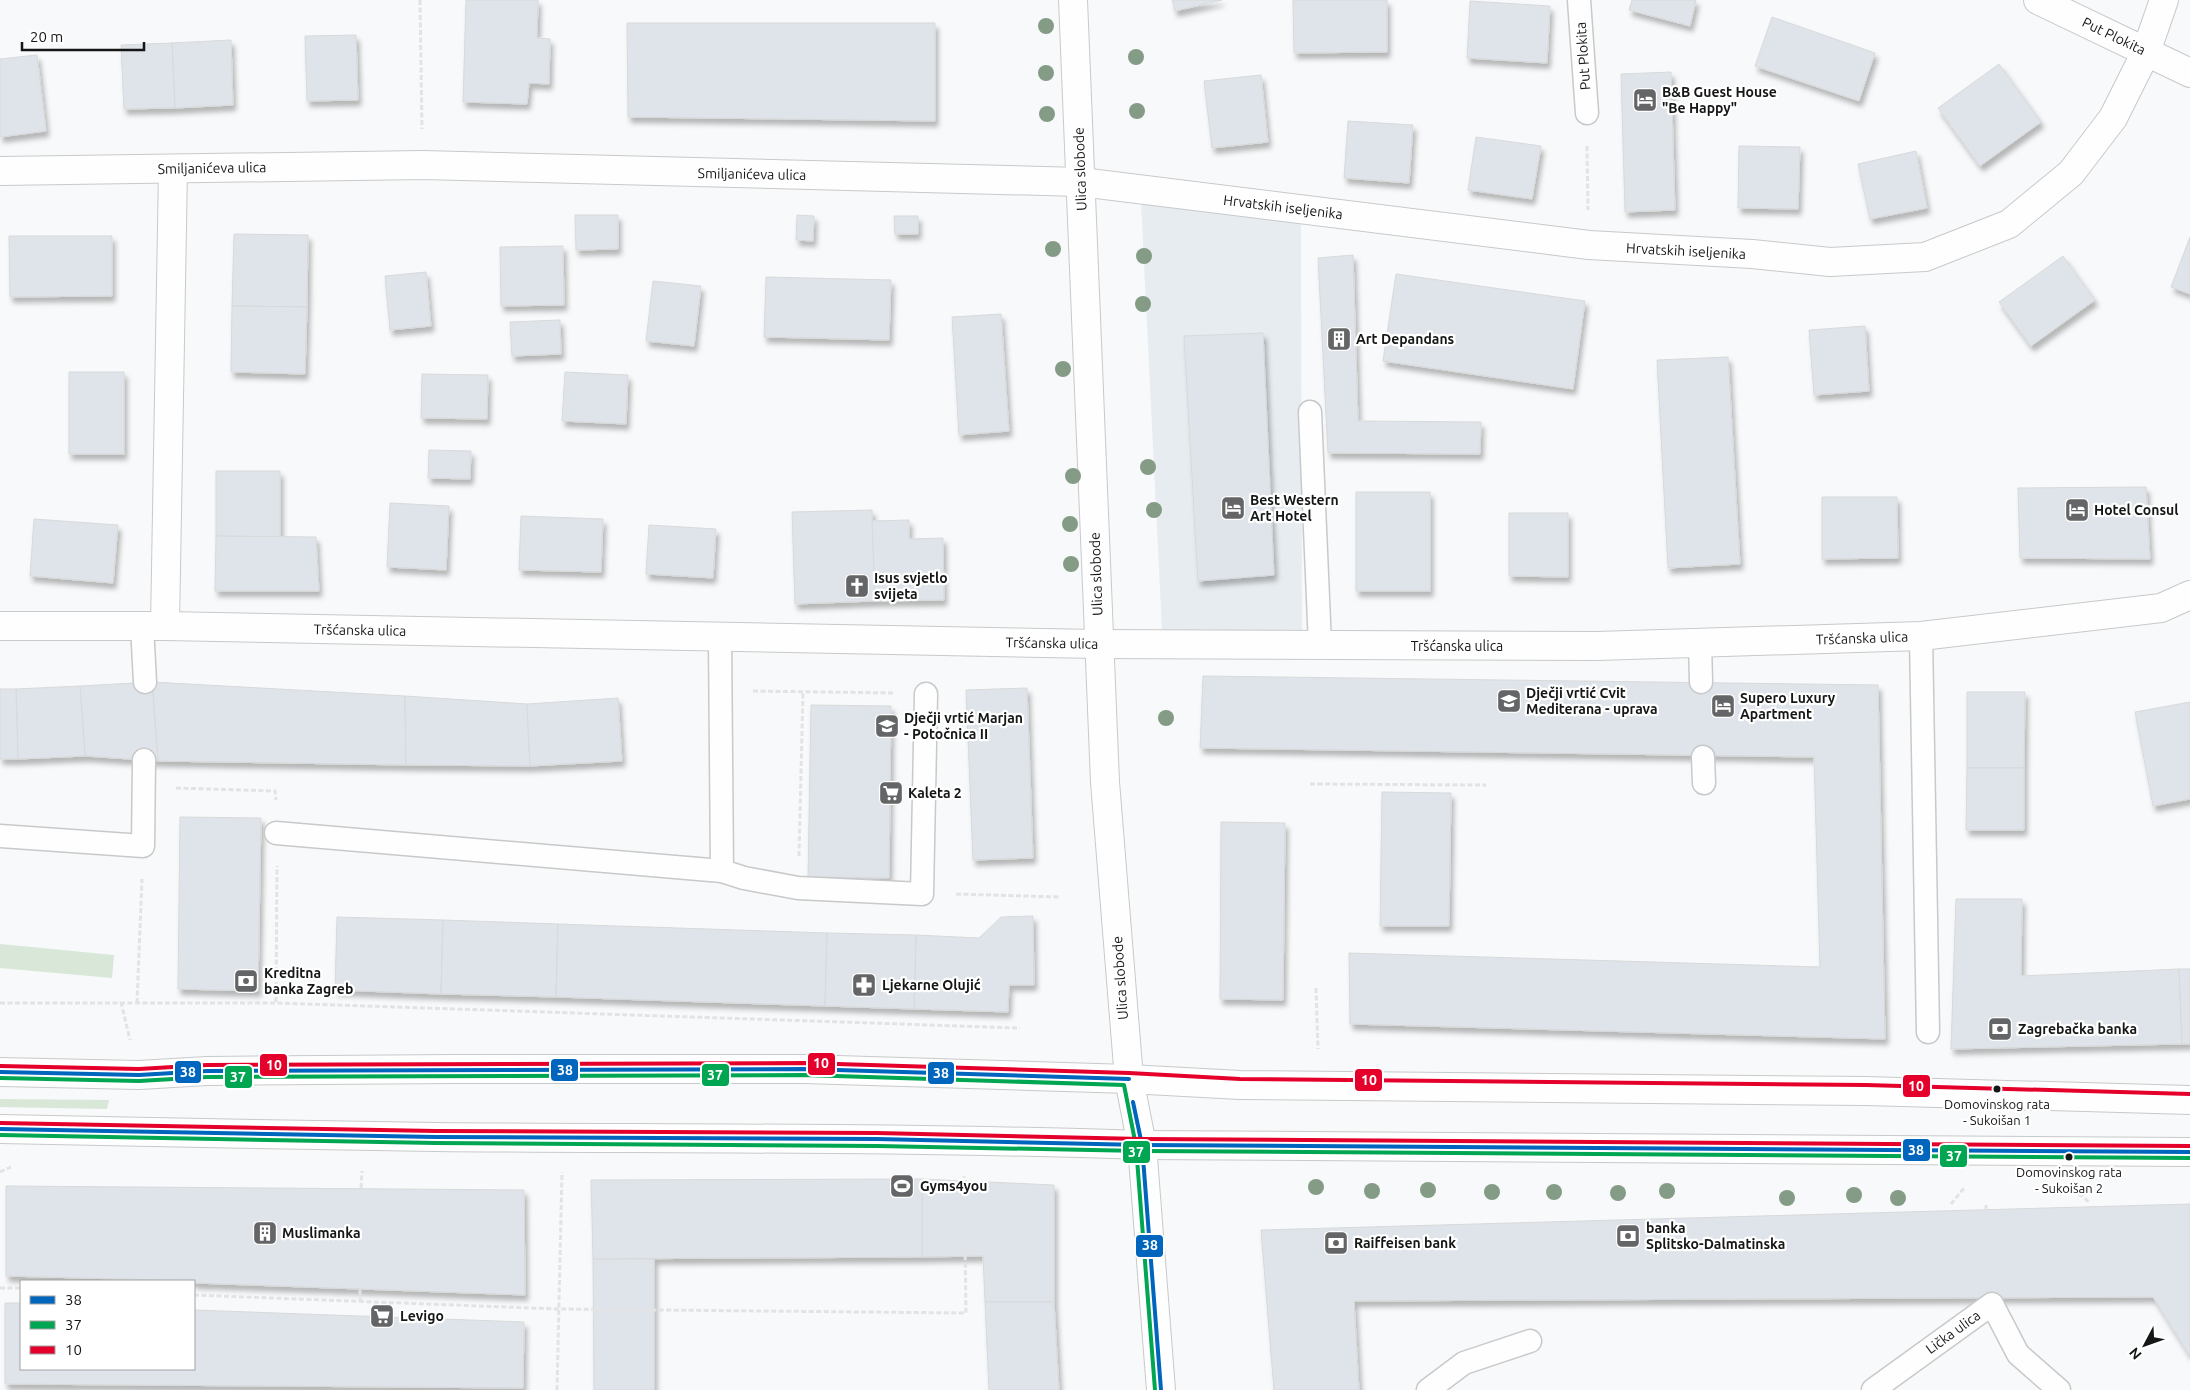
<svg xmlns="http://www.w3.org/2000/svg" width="2190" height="1390" viewBox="0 0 2190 1390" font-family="Ubuntu,sans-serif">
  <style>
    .built { fill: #e7ecf0 }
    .green { fill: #d8e7d7 }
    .building { fill: #dfe4ea; stroke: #d8d9da; filter: url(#shadow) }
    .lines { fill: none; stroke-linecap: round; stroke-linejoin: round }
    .service-casing { stroke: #c8c9ca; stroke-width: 25 }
    .minor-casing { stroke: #c8c9ca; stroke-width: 30 }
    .tertiary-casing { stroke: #c8c9ca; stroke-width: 30 }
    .secondary-casing { stroke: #c8c9ca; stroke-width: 30 }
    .path { stroke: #e3e3e4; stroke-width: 3; stroke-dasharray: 5 2.5; stroke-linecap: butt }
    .service { stroke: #fefefe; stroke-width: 22 }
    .minor { stroke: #fefefe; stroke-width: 28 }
    .tertiary { stroke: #fefefe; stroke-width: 28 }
    .secondary { stroke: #fefefe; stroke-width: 28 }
    .bus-1-casing { stroke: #fff; stroke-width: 8 }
    .bus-2-casing { stroke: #fff; stroke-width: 8 }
    .bus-3-casing { stroke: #fff; stroke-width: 8 }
    .bus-1 { stroke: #0065bd; stroke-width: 4 }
    .bus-2 { stroke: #00a651; stroke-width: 4 }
    .bus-3 { stroke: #e4002b; stroke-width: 4 }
    .tree { fill: #849b85 }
    .bus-dot { fill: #151616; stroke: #fff; stroke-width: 2 }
    .labels { text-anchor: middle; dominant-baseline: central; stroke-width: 4.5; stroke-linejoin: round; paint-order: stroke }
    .bus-label { font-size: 13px; fill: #151616; stroke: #fff }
    .street-label { font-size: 14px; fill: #151616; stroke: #fff }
    .poi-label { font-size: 14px; font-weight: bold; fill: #151616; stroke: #fff; text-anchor: start }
    .line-badge { stroke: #fff; stroke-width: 2 }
    .badge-label { font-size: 14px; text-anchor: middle; font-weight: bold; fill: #fff }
  </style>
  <defs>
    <filter id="shadow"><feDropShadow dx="3" dy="5.5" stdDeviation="2.5" flood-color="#0004"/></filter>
  </defs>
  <rect width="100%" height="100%" fill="#f8f9fa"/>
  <path class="built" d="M1141 202 1301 221 1302 630H1162Z"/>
  <g class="green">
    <path d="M0 944 114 955 112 978 0 968Z"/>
    <path d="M0 1099 109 1100 107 1109 0 1107Z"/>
  </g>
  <g class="building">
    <path d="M466 0H538L537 38 550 39 549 84 529 83 527 104 463 102Z"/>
    <path d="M1172 0H1222L1175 11Z"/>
    <path d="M1293 0H1387V52L1294 53Z"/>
    <path d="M1632 0H1696L1690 26 1629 10Z"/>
    <path d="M1470 1 1550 6 1547 63 1467 58Z"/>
    <path d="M1772 17 1875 53 1859 101 1755 66Z"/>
    <path d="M627 23H935V121L628 117Z"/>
    <path d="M356 35 358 100 307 101 305 36Z"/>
    <path d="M231 40 233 105 175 108 172 43Z"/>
    <path d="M172 43 175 108 124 109 121 45Z"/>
    <path d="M37 55 46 131 0 137V59Z"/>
    <path d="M1999 64 2041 122 1980 166 1938 108Z"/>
    <path d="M1671 72 1675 210 1625 212 1621 74Z"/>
    <path d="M1261 75 1268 142 1212 148 1204 81Z"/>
    <path d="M1348 121 1413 125 1409 183 1344 178Z"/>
    <path d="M1476 137 1541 146 1532 199 1468 190Z"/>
    <path d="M1739 146 1800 147 1798 209 1738 208Z"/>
    <path d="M1916 151 1927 208 1870 219 1858 164Z"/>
    <path d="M575 215H618V249L576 250Z"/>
    <path d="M797 215 814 216 813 241 796 240Z"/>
    <path d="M894 216H918V234H895Z"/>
    <path d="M234 234 308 235 307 307 232 306Z"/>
    <path d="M9 236H112V296L10 297Z"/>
    <path d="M2190 237V294L2171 287Z"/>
    <path d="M563 246 564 305 501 306 500 247Z"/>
    <path d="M1353 255 1358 421 1481 422 1480 454 1328 453 1318 258Z"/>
    <path d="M2063 256 2095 300 2031 346 1999 302Z"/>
    <path d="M426 272 431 326 390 330 385 276Z"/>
    <path d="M1396 274 1585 301 1573 389 1383 361Z"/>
    <path d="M766 277 891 280 889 340 764 337Z"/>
    <path d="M653 281 701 286 694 346 646 341Z"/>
    <path d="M232 306 307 307 305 374 231 372Z"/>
    <path d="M1001 314 1009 431 959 435 952 317Z"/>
    <path d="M560 320 561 354 512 356 510 322Z"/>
    <path d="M1865 326 1869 391 1814 395 1809 330Z"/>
    <path d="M1263 333 1274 575 1198 581 1184 336Z"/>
    <path d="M1728 357 1740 564 1668 568 1657 360Z"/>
    <rect x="69" y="372" width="55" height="82"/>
    <path d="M565 372 628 375 626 424 562 421Z"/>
    <path d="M422 374 488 375 487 419 421 418Z"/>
    <path d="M429 450 471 451 470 479 428 478Z"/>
    <path d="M216 471H280V537L216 536Z"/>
    <path d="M2146 487 2150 559 2020 558 2018 488Z"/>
    <rect x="1356" y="492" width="74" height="99"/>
    <path d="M1822 497H1897L1898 558 1822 559Z"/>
    <path d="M390 503 449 506 446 570 387 567Z"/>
    <path d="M872 510 875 601 795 604 792 512Z"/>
    <path d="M1509 513H1568V577L1509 576Z"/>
    <path d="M521 516 603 519 601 572 519 570Z"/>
    <path d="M34 519 118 525 113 583 30 576Z"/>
    <path d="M909 520V539L943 538 944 600 875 601 872 521Z"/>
    <path d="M649 525 716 529 713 578 646 574Z"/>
    <path d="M216 536 316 537 319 591H215Z"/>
    <path d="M1203 676 1878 685 1885 1039 1350 1024 1349 953 1820 967 1814 757 1200 748Z"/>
    <path d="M152 682 405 696 406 765 158 761Z"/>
    <path d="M152 682 158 761 85 756 80 686Z"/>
    <path d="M80 686 85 756 18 759 16 689Z"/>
    <path d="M1027 688 1033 858 973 860 966 690Z"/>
    <path d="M0 689H16L18 759H0Z"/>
    <path d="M1967 692H2025L2024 768H1967Z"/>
    <path d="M405 696 527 704 530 766 406 765Z"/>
    <path d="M618 698 622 761 530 766 527 704Z"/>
    <path d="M2190 702V799L2153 806 2135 712Z"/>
    <path d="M811 705 891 706 889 878 808 877Z"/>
    <path d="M1967 768H2024V830H1966Z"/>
    <path d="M1382 792 1451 793 1449 926H1380Z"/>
    <path d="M180 817 261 818 258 991 178 989Z"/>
    <path d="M1221 822 1285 823 1283 1000 1220 999Z"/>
    <path d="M1956 899H2022L2021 976 2179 969 2182 1044 1951 1049Z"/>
    <path d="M1033 916 1034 985H1009L1008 1012 914 1009 916 935 979 938 1001 917Z"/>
    <path d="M337 917 443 920 441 994 335 990Z"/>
    <path d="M443 920 558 924 556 997 441 994Z"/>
    <path d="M558 924 827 933 825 1006 556 997Z"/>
    <path d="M827 933 916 935 914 1009 825 1006Z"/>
    <path d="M2179 969H2190V1044H2182Z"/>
    <path d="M922 1179 1054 1185V1302H985L983 1256 922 1257Z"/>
    <path d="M922 1179V1257L593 1259 591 1180Z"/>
    <path d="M6 1186 524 1190 525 1295 194 1283V1281L6 1276Z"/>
    <path d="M2190 1204V1356L2153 1297 1354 1301 1359 1390H1274L1261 1230Z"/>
    <path d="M593 1259H654V1390H594Z"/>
    <path d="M985 1302H1054L1059 1390H989Z"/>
    <path d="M5 1303H21V1369H194V1310L524 1322 523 1388 5 1384Z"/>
  </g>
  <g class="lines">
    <defs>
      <g id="service">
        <path d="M1579 0 1587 113"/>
        <path d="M1310 412 1320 645"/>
        <path d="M142 626 145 682"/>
        <path d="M1921 636 1928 1032"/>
        <path d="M720 638 722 871"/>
        <path d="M1700 643 1701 682"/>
        <path d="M1703 757 1704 783"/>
        <path d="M276 833 722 871 744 878 798 888 922 894 926 694"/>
        <path d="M0 836 143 846 144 760"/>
        <path d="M1428 1390 1464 1363 1530 1341"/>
        <path d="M1873 1390 1992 1304 2018 1354 2059 1390"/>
      </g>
      <g id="minor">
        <path d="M2038 0 2190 73"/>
        <path d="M0 171 423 165 1081 182 1589 245 1752 254 1830 262 1925 257 2009 224 2071 173 2113 118 2146 52 2164 0"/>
        <path d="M0 626H165L1098 644 1597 646 1921 636 2161 608 2190 595"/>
        <path d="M165 626 173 169"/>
      </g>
      <g id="tertiary">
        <path d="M1129 1079 1240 1085 1866 1091 2190 1100"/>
        <path d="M1142 1145 2190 1152"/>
      </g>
      <g id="secondary">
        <path d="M1073 0 1105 782 1129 1079 1142 1145 1161 1390"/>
        <path d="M0 1072 139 1075 207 1071 454 1069H804L1129 1079"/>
        <path d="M0 1129C145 1132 291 1135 436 1137 671 1139 907 1137 1142 1145"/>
      </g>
    </defs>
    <use href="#service" class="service-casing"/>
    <use href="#minor" class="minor-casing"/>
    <use href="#tertiary" class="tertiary-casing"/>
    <use href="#secondary" class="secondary-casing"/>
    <g class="path">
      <path d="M420 0 422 129"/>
      <path d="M1587 146 1588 210"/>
      <path d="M753 691 895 693"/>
      <path d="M1310 784 1486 785"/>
      <path d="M176 788 275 791 276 800"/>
      <path d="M799 856 803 692"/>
      <path d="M956 894 1060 897"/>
      <path d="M1316 988 1318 1049"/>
      <path d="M121 1002 130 1040"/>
      <path d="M276 1002 277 866"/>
      <path d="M0 1003H276L1020 1028"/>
      <path d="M137 1003 142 879"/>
      <path d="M0 1172 11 1167"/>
      <path d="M361 1188 362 1171"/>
      <path d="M2073 1189 2089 1202"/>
      <path d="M1951 1204 1965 1187"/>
      <path d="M1986 1205V1210"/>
      <path d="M0 1288H21"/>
      <path d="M360 1290V1302"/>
      <path d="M194 1295 557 1309 966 1313 964 1176"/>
      <path d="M557 1390 562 1172"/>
    </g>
    <use href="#service" class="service"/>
    <use href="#minor" class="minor"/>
    <use href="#tertiary" class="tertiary"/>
    <use href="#secondary" class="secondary"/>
    <defs>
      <g id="bus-1">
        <path d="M0 1072 139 1075 207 1071 804 1069 1129 1079"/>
        <path d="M1133 1102 1142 1145 1161 1390"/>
        <path d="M0 1129 436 1137 877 1139 1142 1145 2190 1152"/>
      </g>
      <g id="bus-2">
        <path d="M0 1078 139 1081 207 1077 804 1075 1124 1085 1136 1146 1155 1390"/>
        <path d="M0 1135 436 1143 877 1146 1142 1151 2190 1158"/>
      </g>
      <g id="bus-3">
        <path d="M0 1066 139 1069 207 1065 804 1063 1129 1073 1240 1079 1866 1085 2190 1094"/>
        <path d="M0 1123 436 1131 877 1133 1142 1139 2190 1146"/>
      </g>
    </defs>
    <use href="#bus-1" class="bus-1-casing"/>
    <use href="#bus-2" class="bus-2-casing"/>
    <use href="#bus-3" class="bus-3-casing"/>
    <use href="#bus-1" class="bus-1"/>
    <use href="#bus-2" class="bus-2"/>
    <use href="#bus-3" class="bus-3"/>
  </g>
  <g class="tree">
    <circle cx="1046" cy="26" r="8"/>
    <circle cx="1136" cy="57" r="8"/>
    <circle cx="1046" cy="73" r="8"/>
    <circle cx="1137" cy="111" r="8"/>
    <circle cx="1047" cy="114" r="8"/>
    <circle cx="1053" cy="249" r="8"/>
    <circle cx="1144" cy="256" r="8"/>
    <circle cx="1143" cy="304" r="8"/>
    <circle cx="1063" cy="369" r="8"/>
    <circle cx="1148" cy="467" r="8"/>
    <circle cx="1073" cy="476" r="8"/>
    <circle cx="1154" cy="510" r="8"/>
    <circle cx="1070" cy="524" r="8"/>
    <circle cx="1071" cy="564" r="8"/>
    <circle cx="1166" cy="718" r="8"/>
    <circle cx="1316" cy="1187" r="8"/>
    <circle cx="1428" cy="1190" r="8"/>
    <circle cx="1372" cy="1191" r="8"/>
    <circle cx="1667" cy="1191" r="8"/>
    <circle cx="1492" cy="1192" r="8"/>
    <circle cx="1554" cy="1192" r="8"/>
    <circle cx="1618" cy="1193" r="8"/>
    <circle cx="1854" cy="1195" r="8"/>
    <circle cx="1787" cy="1198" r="8"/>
    <circle cx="1898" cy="1198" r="8"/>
  </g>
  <defs>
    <symbol id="hotel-square" viewBox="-11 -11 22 22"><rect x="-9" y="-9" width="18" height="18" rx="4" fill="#646566" stroke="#fff"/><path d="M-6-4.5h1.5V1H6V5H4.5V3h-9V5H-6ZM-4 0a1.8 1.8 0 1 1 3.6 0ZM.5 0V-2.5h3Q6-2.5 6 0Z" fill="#fff"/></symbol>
    <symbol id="building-square" viewBox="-11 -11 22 22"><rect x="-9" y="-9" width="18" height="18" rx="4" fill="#646566" stroke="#fff"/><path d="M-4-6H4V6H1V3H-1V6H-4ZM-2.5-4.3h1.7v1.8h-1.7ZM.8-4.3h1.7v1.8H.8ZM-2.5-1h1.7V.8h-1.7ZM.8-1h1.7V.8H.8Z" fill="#fff"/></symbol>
    <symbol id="church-square" viewBox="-11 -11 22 22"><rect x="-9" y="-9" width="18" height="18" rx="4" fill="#646566" stroke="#fff"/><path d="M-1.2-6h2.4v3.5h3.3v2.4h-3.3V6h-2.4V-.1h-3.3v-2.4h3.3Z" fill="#fff"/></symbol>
    <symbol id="school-square" viewBox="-11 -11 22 22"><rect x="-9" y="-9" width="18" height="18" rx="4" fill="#646566" stroke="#fff"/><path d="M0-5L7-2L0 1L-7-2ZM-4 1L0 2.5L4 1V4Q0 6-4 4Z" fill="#fff"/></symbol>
    <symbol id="supermarket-square" viewBox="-11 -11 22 22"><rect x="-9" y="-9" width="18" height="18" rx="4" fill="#646566" stroke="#fff"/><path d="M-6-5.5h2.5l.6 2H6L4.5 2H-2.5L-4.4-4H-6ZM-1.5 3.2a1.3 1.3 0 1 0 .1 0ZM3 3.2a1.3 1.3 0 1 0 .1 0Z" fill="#fff"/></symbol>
    <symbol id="bank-square" viewBox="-11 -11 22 22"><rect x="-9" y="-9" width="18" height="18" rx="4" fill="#646566" stroke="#fff"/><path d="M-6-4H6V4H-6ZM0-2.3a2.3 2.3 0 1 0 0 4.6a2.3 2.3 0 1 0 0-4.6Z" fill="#fff"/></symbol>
    <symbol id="pharmacy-square" viewBox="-11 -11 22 22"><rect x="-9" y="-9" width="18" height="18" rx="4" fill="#646566" stroke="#fff"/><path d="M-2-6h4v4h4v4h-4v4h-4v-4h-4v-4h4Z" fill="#fff"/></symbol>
    <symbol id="stadium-square" viewBox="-11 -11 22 22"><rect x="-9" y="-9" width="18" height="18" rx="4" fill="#646566" stroke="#fff"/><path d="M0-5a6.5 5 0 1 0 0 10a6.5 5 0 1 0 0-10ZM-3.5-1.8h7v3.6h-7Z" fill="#fff"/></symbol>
  </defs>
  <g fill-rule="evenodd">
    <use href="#hotel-square" x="1631" y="86" width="28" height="28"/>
    <use href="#building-square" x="1325" y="325" width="28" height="28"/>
    <use href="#hotel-square" x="1219" y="494" width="28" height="28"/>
    <use href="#hotel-square" x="2063" y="496" width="28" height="28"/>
    <use href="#church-square" x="843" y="572" width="28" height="28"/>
    <use href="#school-square" x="1495" y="687" width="28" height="28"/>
    <use href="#hotel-square" x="1709" y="692" width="28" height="28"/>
    <use href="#school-square" x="873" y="712" width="28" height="28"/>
    <use href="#supermarket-square" x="877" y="779" width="28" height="28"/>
    <use href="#bank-square" x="232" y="967" width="28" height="28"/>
    <use href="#pharmacy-square" x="850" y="971" width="28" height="28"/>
    <use href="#bank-square" x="1986" y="1015" width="28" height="28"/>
    <use href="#stadium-square" x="888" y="1172" width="28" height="28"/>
    <use href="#building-square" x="251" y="1219" width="28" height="28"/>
    <use href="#bank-square" x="1614" y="1222" width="28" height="28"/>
    <use href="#bank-square" x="1322" y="1229" width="28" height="28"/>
    <use href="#supermarket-square" x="368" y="1302" width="28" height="28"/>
  </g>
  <g class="bus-dot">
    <circle cx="1997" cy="1089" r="4.5"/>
    <circle cx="2069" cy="1157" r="4.5"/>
  </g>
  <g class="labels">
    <g class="bus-label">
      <text x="1997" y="1104">Domovinskog rata<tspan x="1997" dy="16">- Sukoišan 1</tspan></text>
      <text x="2069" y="1172">Domovinskog rata<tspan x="2069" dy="16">- Sukoišan 2</tspan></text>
    </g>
    <g class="street-label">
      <text transform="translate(2114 36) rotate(26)">Put Plokita</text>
      <text transform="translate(1583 56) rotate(-94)">Put Plokita</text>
      <text transform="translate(212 168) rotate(-1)">Smiljanićeva ulica</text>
      <text transform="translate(1080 169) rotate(-92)">Ulica slobode</text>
      <text transform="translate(752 174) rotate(1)">Smiljanićeva ulica</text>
      <text transform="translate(1283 207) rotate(7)">Hrvatskih iseljenika</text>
      <text transform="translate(1686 251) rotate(3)">Hrvatskih iseljenika</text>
      <text transform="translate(1096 574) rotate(-92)">Ulica slobode</text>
      <text transform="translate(360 630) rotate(1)">Tršćanska ulica</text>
      <text transform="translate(1862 638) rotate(-2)">Tršćanska ulica</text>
      <text transform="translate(1052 643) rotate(1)">Tršćanska ulica</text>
      <text x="1457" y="646">Tršćanska ulica</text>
      <text transform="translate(1120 978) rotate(-94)">Ulica slobode</text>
      <text transform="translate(1953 1332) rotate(-36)">Lička ulica</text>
    </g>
    <g class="poi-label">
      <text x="1662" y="92">B&amp;B Guest House<tspan x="1662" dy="16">"Be Happy"</tspan></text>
      <text x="1356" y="339">Art Depandans</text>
      <text x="1250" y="500">Best Western<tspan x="1250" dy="16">Art Hotel</tspan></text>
      <text x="2094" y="510">Hotel Consul</text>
      <text x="874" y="578">Isus svjetlo<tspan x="874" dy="16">svijeta</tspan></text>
      <text x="1526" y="693">Dječji vrtić Cvit<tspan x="1526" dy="16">Mediterana - uprava</tspan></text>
      <text x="1740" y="698">Supero Luxury<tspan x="1740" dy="16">Apartment</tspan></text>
      <text x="904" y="718">Dječji vrtić Marjan<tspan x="904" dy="16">- Potočnica II</tspan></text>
      <text x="908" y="793">Kaleta 2</text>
      <text x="264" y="973">Kreditna<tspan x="264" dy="16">banka Zagreb</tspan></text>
      <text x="882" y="985">Ljekarne Olujić</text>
      <text x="2018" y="1029">Zagrebačka banka</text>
      <text x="920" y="1186">Gyms4you</text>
      <text x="1646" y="1228">banka<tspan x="1646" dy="16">Splitsko-Dalmatinska</tspan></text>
      <text x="282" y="1233">Muslimanka</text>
      <text x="1354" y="1243">Raiffeisen bank</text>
      <text x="400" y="1316">Levigo</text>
    </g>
  </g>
  <g class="line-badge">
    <rect x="807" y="1052" width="29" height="24" rx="5" fill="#e4002b"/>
    <rect x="259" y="1053" width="29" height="24" rx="5" fill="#e4002b"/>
    <rect x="550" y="1058" width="29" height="24" rx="5" fill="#0065bd"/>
    <rect x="174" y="1060" width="28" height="24" rx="5" fill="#0065bd"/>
    <rect x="927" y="1061" width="28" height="24" rx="5" fill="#0065bd"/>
    <rect x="701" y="1063" width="29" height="24" rx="5" fill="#00a651"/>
    <rect x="224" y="1065" width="29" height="24" rx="5" fill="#00a651"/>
    <rect x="1354" y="1068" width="29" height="24" rx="5" fill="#e4002b"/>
    <rect x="1902" y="1074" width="29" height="24" rx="5" fill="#e4002b"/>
    <rect x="1902" y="1138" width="29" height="24" rx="5" fill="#0065bd"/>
    <rect x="1122" y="1140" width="29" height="24" rx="5" fill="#00a651"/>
    <rect x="1939" y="1144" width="29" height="24" rx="5" fill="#00a651"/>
    <rect x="1135" y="1234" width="29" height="24" rx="5" fill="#0065bd"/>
  </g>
  <g class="badge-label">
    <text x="821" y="1068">10</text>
    <text x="274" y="1070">10</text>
    <text x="565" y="1075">38</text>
    <text x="188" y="1077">38</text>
    <text x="941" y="1078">38</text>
    <text x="715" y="1080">37</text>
    <text x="238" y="1082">37</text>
    <text x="1369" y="1085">10</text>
    <text x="1916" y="1091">10</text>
    <text x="1916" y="1155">38</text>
    <text x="1136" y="1157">37</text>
    <text x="1954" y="1161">37</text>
    <text x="1150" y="1250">38</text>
  </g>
  <rect x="20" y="1280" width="175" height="90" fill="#ffffff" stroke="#a1a2a2"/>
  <rect x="30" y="1296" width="25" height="8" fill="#0065bd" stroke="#a1a2a2"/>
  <text x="65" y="1305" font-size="15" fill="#151616">38</text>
  <rect x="30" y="1321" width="25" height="8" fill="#00a651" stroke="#a1a2a2"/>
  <text x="65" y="1330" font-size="15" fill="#151616">37</text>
  <rect x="30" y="1346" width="25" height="8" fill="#e4002b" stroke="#a1a2a2"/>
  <text x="65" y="1355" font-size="15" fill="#151616">10</text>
  <g transform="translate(2145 1345) rotate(229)" stroke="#ffffff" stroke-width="4" paint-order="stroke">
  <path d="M0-4L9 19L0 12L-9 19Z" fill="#151616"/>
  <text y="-8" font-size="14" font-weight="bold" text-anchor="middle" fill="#151616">N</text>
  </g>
  <path d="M22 42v8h122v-8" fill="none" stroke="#151616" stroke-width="2.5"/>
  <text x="30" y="42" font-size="15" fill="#151616" stroke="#ffffff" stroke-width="4" paint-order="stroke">20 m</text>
</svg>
